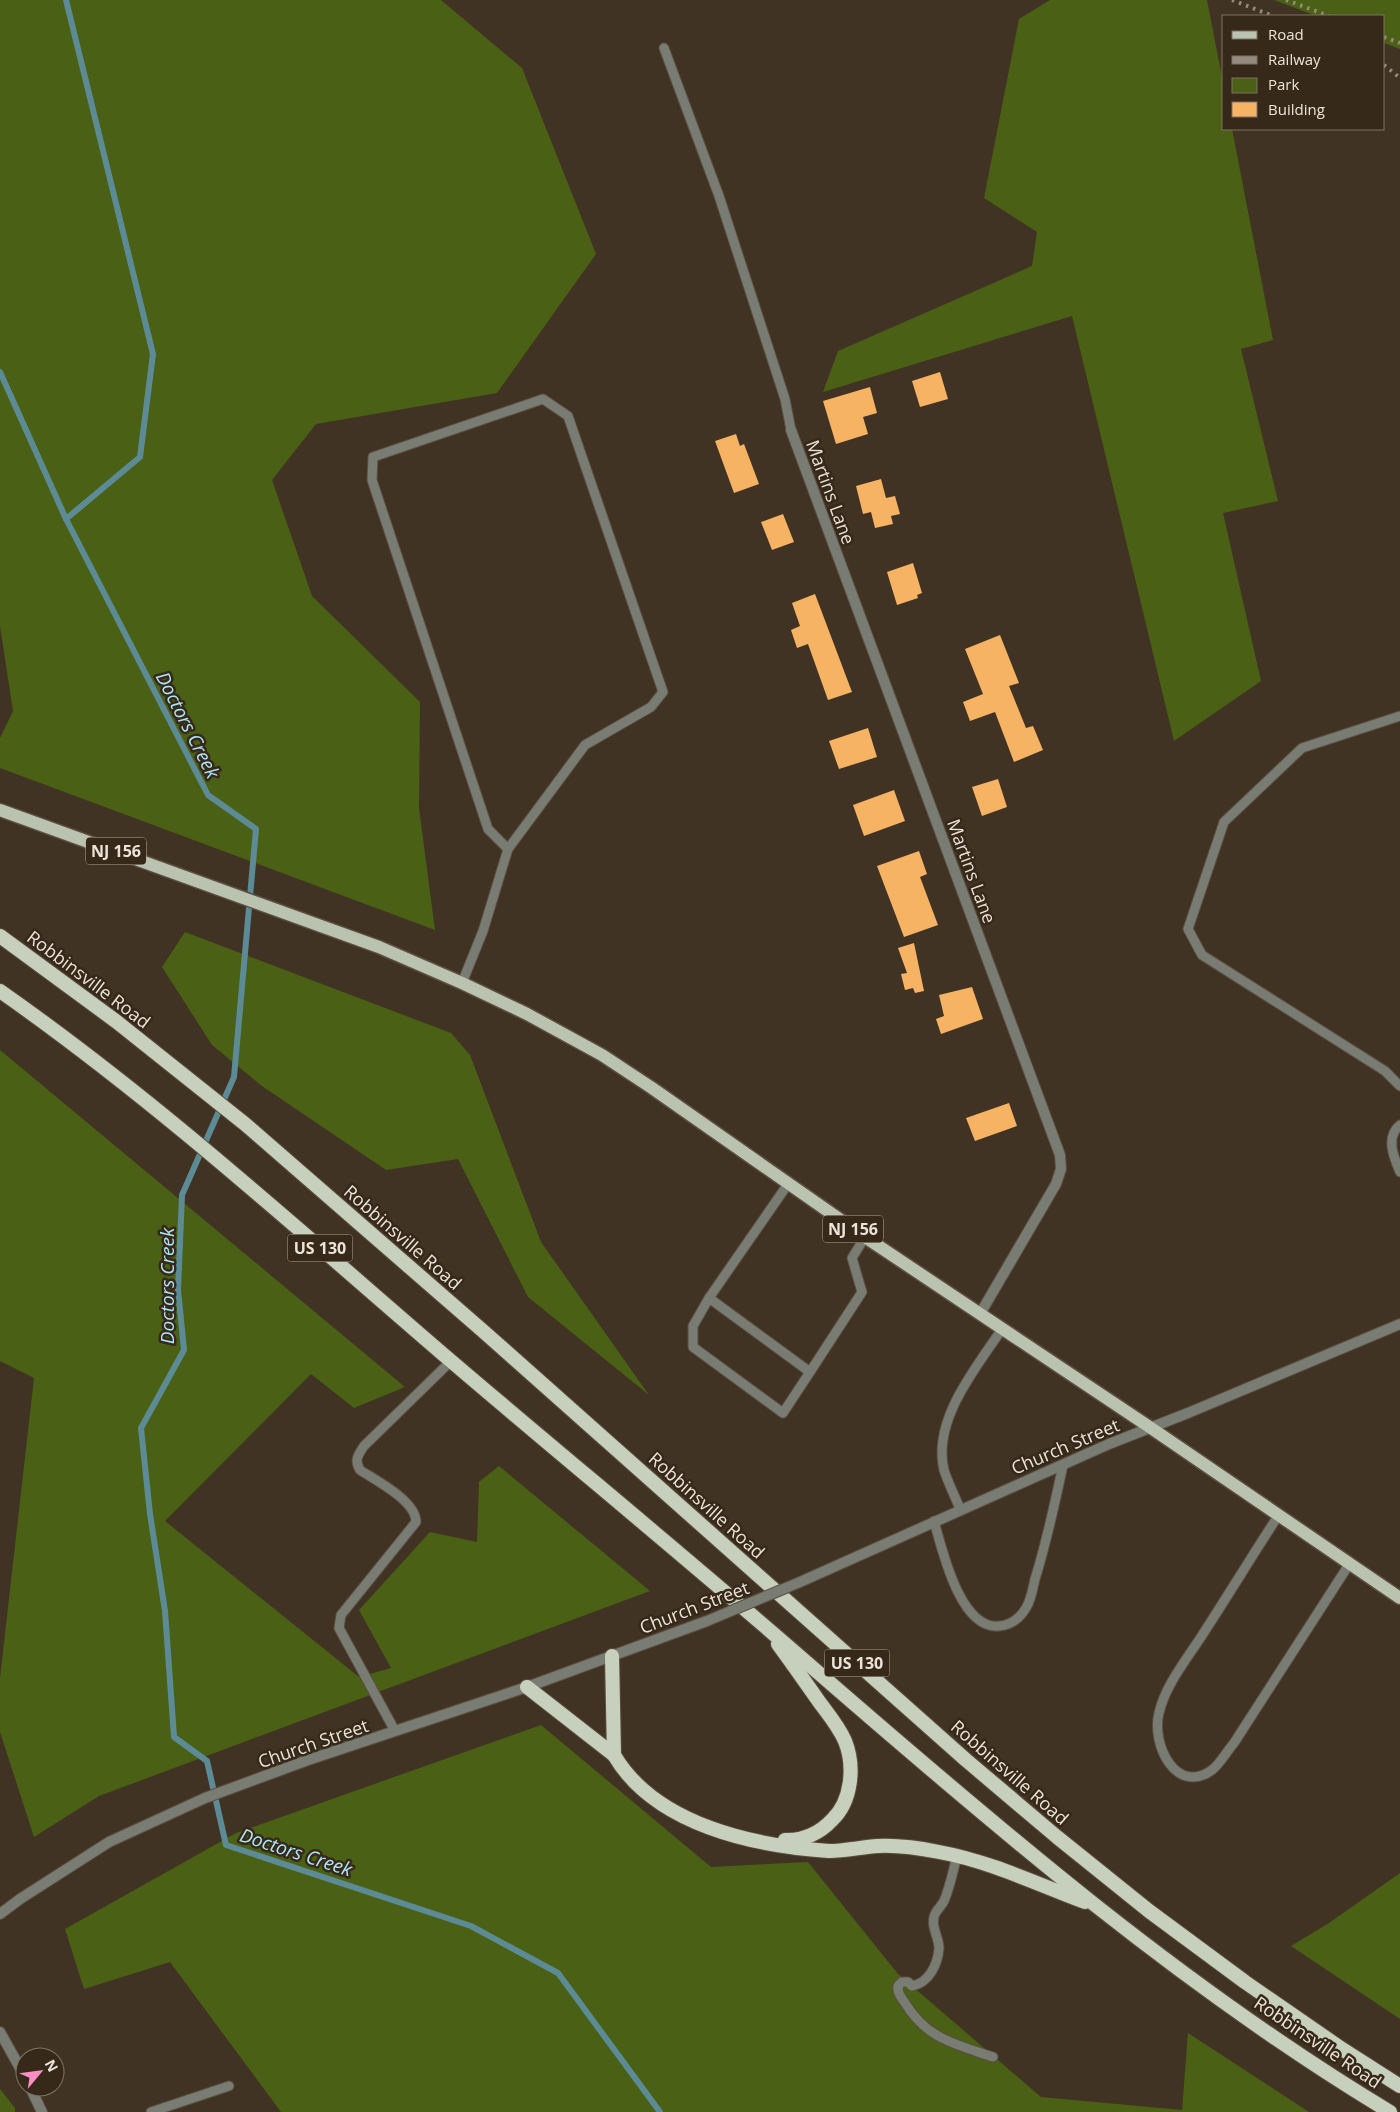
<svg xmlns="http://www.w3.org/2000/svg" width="1400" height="2112" viewBox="0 0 1400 2112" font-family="'Open Sans',sans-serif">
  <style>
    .green { fill: #4a6014 }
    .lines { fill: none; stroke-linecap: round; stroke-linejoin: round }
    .stream { stroke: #5c8b96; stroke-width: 6 }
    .building { fill: #f6b364 }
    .service-casing { stroke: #5c4f41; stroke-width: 11 }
    .minor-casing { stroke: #5c4f41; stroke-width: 12 }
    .tertiary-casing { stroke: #5c4f41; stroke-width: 12 }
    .primary-casing { stroke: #5c4f41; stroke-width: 15 }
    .trunk-casing { stroke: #5c4f41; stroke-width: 16 }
    .service { stroke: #787c73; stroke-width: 9 }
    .minor { stroke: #787c73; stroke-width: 10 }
    .tertiary { stroke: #787c73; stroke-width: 10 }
    .primary { stroke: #bac2b0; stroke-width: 12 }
    .trunk { stroke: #c7d0bc; stroke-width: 14 }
    .rail { stroke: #958a7e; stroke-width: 4; stroke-dasharray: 2.5 5; stroke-linecap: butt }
    .tertiary-bridge-casing { stroke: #5c4f41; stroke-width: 12; stroke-linecap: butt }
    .tertiary-bridge { stroke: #787c73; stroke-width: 10 }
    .labels { text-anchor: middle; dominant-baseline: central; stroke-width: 5; stroke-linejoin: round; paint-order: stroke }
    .shield { fill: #36291a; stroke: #b5aba0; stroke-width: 1 }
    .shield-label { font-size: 16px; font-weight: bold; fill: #ebe3d9 }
    .street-label { font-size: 18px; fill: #ebe3d9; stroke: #36291a }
    .water-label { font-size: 19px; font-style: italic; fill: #aee5f8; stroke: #36291a }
  </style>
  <rect width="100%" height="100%" fill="#413324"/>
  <g class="green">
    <path d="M0 0H441L522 68 596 254 497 393 316 424 272 480 312 596 420 702 419 808 435 930 0 768V738L13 711 0 626Z"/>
    <path d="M1050 0H1207L1224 87V129H1232L1273 340 1241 349 1278 501 1223 513 1261 681 1174 741 1072 316 823 392 838 351 1032 266 1037 232 984 198 1019 19Z"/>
    <path d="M1274 0H1400V49L1384 43V16H1316Z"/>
    <path d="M185 932 451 1033 470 1055 541 1242 649 1395 528 1297 458 1159 386 1170 262 1086 212 1045 162 967Z"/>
    <path d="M0 1050 405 1387 354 1408 311 1374 165 1521 359 1677 391 1668 359 1610 430 1532 477 1542 479 1482 499 1466 650 1591 99 1796 34 1837 0 1732V1678L34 1378 0 1361Z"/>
    <path d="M541 1725 711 1867 808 1862 898 1974 1041 2097 1182 2110 1188 2033 1309 2112H281L170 1962 84 1989 65 1929 236 1833Z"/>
    <path d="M1400 1873V2019L1291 1946 1329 1923Z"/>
    <path d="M0 2089 15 2108V2112H0Z"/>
  </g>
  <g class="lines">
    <g class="stream">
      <path d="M66 0 153 354 140 457 66 519"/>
      <path d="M0 372 66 519 208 795 256 829 234 1077 182 1195 178 1290 184 1350 141 1428 150 1514 165 1611 174 1737 207 1761 226 1845 471 1926 558 1973 660 2112"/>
    </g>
  </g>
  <g class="building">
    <path d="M940 372 948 399 920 407 912 381Z"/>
    <path d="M870 387 877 413 863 417 868 434 836 444 823 401Z"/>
    <path d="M736 434 740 446 744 444 759 484 734 493 715 441Z"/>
    <path d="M881 479 886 498 895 496 900 514 891 516 893 524 875 528 871 512 863 514 856 486Z"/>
    <path d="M783 514 794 542 772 550 761 522Z"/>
    <path d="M913 563 922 593 917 595 918 598 897 605 887 572Z"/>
    <path d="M815 594 852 692 828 700 808 644 797 648 791 630 800 626 792 603Z"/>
    <path d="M1000 635 1019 683 1009 686 1026 728 1033 726 1043 750 1014 762 995 712 970 721 963 702 983 694 965 649Z"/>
    <path d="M868 728 877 757 839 769 829 741Z"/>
    <path d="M998 779 1007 807 982 816 972 787Z"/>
    <path d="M894 790 905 821 864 836 853 805Z"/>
    <path d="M919 851 927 874 920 877 938 925 904 937 877 866Z"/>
    <path d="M914 943 924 991 915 993 913 988 905 990 901 974 907 973 898 948Z"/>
    <path d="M972 987 983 1019 941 1034 936 1019 944 1016 939 995Z"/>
    <path d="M1009 1103 1017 1126 975 1141 966 1118Z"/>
  </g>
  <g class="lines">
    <defs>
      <g id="service">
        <path d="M664 48 719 196 785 399 791 430"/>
        <path d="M1400 716 1302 748 1224 822 1188 929 1202 955 1385 1071 1400 1086"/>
        <path d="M462 983 483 931 508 849 585 745 651 707 663 692 568 416 543 399 373 457 372 480 488 829 508 849"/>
        <path d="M1400 1125C1385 1137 1394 1158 1400 1172"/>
        <path d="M788 1184 709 1298 810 1372 862 1292 852 1258 865 1237"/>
        <path d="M709 1298 693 1326V1347L783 1413 810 1372"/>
        <path d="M960 1509C955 1496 948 1483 944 1470 932 1420 976 1368 1002 1329"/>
        <path d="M1278 1516C1252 1556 1227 1597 1201 1637 1186 1660 1165 1686 1159 1713 1151 1744 1176 1796 1212 1770 1220 1764 1227 1751 1234 1743L1350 1563"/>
        <path d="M934 1521C942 1549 960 1630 999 1626 1011 1625 1020 1618 1026 1608 1031 1600 1033 1588 1035 1579 1047 1541 1055 1503 1063 1465"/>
        <path d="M395 1731 339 1628 341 1615 416 1522C416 1501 377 1481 360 1470 354 1460 358 1455 364 1446L451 1361"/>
        <path d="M957 1856C953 1871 950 1887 944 1901 941 1907 935 1911 934 1917 931 1928 939 1937 939 1948 938 1964 929 1983 912 1986L908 1982H902L898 1986C897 1993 901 1997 905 2003 927 2039 955 2044 993 2057"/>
        <path d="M151 2112 229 2086"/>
      </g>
      <g id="minor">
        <path d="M791 430 1060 1155 1061 1169 1056 1184 980 1314"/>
        <path d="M0 2032 25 2077"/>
        <path d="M30 2087 42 2112"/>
      </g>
      <g id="tertiary">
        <path d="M800 1582 1109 1444 1188 1413 1400 1324"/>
        <path d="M0 1914 20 1899 109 1842 205 1798 308 1760 527 1687 707 1621"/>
      </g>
      <path id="primary" d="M0 810 379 947 462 983 527 1014 602 1055 652 1088 865 1237 1151 1428 1400 1598"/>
      <g id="trunk">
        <path d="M0 936 117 1022 245 1124 483 1331 966 1760 1057 1837 1149 1911 1245 1982 1342 2049 1400 2086"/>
        <path d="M0 991C160 1103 304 1235 451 1361 574 1466 699 1568 821 1675 1002 1832 1184 1988 1390 2112"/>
        <path d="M778 1644C792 1663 806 1683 820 1703 829 1715 839 1727 845 1741 855 1766 852 1801 832 1820 820 1833 803 1841 785 1840"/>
        <path d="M612 1656 614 1755"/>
        <path d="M527 1687 614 1755C655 1825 754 1846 829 1851 845 1851 862 1847 878 1846 898 1845 919 1848 939 1852 989 1861 1037 1884 1085 1902"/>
      </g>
    </defs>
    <use href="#service" class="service-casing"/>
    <use href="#minor" class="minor-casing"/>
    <use href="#tertiary" class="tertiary-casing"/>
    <use href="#primary" class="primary-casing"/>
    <use href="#trunk" class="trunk-casing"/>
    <use href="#service" class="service"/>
    <use href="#minor" class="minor"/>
    <use href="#tertiary" class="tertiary"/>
    <use href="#primary" class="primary"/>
    <use href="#trunk" class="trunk"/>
    <g class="rail">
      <path d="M1232 0 1273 16"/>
      <path d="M1286 0 1329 16"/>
      <path d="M1384 37 1400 43"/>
      <path d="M1384 65 1400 78"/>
    </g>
    <defs>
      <path id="tertiary-bridge" d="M707 1621 800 1582"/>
    </defs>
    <use href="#tertiary-bridge" class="tertiary-bridge-casing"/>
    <use href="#tertiary-bridge" class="tertiary-bridge"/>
  </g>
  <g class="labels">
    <g class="shield">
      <rect x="86" y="837.5" width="60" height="27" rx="4"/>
      <rect x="823" y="1215.5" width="60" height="27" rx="4"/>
      <rect x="287.5" y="1234.5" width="65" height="27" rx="4"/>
      <rect x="824.5" y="1649.5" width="65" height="27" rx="4"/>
    </g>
    <g class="shield-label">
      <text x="116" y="851">NJ 156</text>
      <text x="853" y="1229">NJ 156</text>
      <text x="320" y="1248">US 130</text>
      <text x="857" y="1663">US 130</text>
    </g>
    <g class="street-label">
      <text transform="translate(831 492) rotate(70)">Martins Lane</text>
      <text transform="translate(972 871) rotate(70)">Martins Lane</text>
      <text transform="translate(89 979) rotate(37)">Robbinsville Road</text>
      <text transform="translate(403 1237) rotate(41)">Robbinsville Road</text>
      <text transform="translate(1065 1446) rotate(-23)">Church Street</text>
      <text transform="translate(707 1505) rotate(42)">Robbinsville Road</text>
      <text transform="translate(694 1607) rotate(-21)">Church Street</text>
      <text transform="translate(313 1743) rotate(-19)">Church Street</text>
      <text transform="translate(1010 1772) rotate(41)">Robbinsville Road</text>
      <text transform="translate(1318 2042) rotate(34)">Robbinsville Road</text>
    </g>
    <g class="water-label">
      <text transform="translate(188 725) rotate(63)">Doctors Creek</text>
      <text transform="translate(167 1286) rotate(-90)">Doctors Creek</text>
      <text transform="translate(296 1852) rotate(18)">Doctors Creek</text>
    </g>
  </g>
  <rect x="1222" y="15" width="162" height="115" fill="#36291a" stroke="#7e7366"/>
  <rect x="1232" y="31" width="25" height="8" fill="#bac2b0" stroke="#7e7366"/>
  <text x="1268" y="40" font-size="15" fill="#ebe3d9">Road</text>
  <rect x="1232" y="56" width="25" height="8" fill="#958a7e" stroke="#7e7366"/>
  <text x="1268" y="65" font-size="15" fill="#ebe3d9">Railway</text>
  <rect x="1232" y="78" width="25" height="15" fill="#4a6014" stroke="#7e7366"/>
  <text x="1268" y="90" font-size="15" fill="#ebe3d9">Park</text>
  <rect x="1232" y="102" width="25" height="15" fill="#f6b364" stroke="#7e7366"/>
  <text x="1268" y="115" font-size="15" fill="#ebe3d9">Building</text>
  <g transform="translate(40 2072) rotate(61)"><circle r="24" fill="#36291a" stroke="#7e7366"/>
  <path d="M0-4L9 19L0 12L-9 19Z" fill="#fb8fc4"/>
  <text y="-8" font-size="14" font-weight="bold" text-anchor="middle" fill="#ebe3d9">N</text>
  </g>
</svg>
